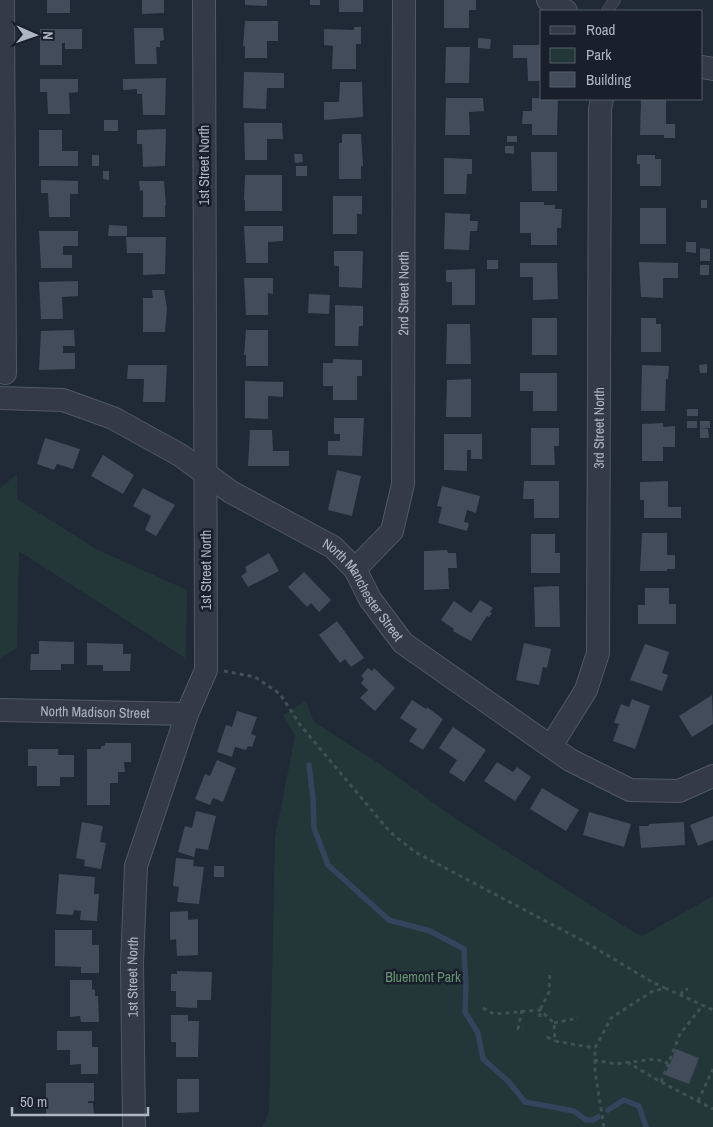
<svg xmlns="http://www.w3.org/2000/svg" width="713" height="1127" viewBox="0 0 713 1127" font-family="'Archivo Narrow',sans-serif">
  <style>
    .green { fill: #233638 }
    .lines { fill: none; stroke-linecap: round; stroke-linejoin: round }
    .stream { stroke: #35445d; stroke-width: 5.5 }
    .building { fill: #424c5b }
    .lane-casing { stroke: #515964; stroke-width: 12 }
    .street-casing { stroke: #515964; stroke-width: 24 }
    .path { stroke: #405154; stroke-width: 3; stroke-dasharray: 4 4; stroke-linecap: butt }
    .lane { stroke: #343b47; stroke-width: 11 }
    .street { stroke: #343b47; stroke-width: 22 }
    .labels { text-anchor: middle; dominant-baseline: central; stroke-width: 5; stroke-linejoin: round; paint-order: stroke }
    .street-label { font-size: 14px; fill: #aeb6c3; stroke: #19202b }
    .park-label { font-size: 14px; fill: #679372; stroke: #19202b }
  </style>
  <rect width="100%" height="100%" fill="#202936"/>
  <g class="green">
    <path d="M17 474V499L96 549 187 590 186 652 185 658 19 551 17 648 0 658V488Z"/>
    <path d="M306 701 314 722 377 762 456 819 627 928 642 936 713 896V1127H262L269 1112 275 837 295 736 283 715Z"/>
  </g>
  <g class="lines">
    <g class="stream">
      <path d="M309 765 313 798 314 828 328 865 389 920 430 931 464 949 466 985 465 1012 478 1033 483 1059 509 1082 525 1102 574 1111 586 1120H593L598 1117"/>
      <path d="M608 1110 624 1100 639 1106 646 1127"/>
    </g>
  </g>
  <g class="building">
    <rect x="47" y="0" width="23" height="13"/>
    <path d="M142 0H164V13L142 14Z"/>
    <path d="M245 0H267V6L245 5Z"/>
    <rect x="310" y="0" width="10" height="5"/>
    <rect x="339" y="0" width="24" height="12"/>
    <path d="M444 0H476V10H469V28H444Z"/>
    <path d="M245 21H278V41H267V58H245V46H243Z"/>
    <path d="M354 27H361V44H356V69H332L333 46 324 45V29L354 30Z"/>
    <path d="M134 28H163L164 40 160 41V47H156L157 64H135Z"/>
    <path d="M40 29H82V49H65V43H62V65H40Z"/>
    <path d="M478 38 491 39 490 49 478 48Z"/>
    <path d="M513 45H542V81H528L527 58H513Z"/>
    <path d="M446 47H470L469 83H445Z"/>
    <path d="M244 72 284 73V88H267L266 109 243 108Z"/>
    <path d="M166 78 165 115H143L142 94H137V89L123 90V79Z"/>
    <path d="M40 79H78V92L69 93 70 114H48L47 92H40Z"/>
    <path d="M340 82H362L363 117 324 120V102H339Z"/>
    <path d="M446 98H483L484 111 469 112 470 135H445Z"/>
    <path d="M532 98 558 99 557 135H532V124H522L523 111H532Z"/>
    <path d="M641 99H666V124H675V138H664V135H640Z"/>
    <rect x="104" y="120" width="14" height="11"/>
    <path d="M244 123H282L283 139H267V160H245Z"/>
    <path d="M166 129 165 166 143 167 142 144H137V130Z"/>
    <path d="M39 130H62V151H78V166H39Z"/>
    <path d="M342 134H361L363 166H361V179H339V143H342Z"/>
    <rect x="507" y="136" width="10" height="6"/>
    <path d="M505 146H514V154L505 153Z"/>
    <path d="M531 152H557V191H532Z"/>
    <path d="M294 154H302L303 162 295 163Z"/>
    <rect x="92" y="155" width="7" height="11"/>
    <path d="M637 155H655V159H661V186H640V164H637Z"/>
    <path d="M444 158 472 159V174H467L466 194H444Z"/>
    <rect x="296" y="166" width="11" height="10"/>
    <path d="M103 171H109V180L103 179Z"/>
    <path d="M245 175H282V211H245V200H244Z"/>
    <path d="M41 180 78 181V194H70V217H49L48 193H41Z"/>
    <path d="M139 181H164L166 205H165V217H143V190L140 191Z"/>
    <path d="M333 196H362V214H357V234H333Z"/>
    <rect x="701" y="200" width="6" height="8"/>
    <path d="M520 202H544V205H555V209H562L561 228H557V245H531V233H520Z"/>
    <rect x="640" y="208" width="26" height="36"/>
    <path d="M445 213 470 214V221H478L477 231H470L469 250 444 249Z"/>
    <path d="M109 225 127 226V236H108Z"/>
    <path d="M244 226H283V241L268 242V263H246Z"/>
    <path d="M39 231H78V246H63V255H72V268H41Z"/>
    <path d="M126 237H166L165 274 143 275V253H127Z"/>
    <path d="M686 242H696V253L686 252Z"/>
    <path d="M700 248 710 249V261H700Z"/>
    <path d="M334 251H363L362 288 339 287V266H334Z"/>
    <rect x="487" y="260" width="11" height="9"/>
    <path d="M639 262 678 263V278H663V298L641 297Z"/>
    <path d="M520 263H557L558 299 533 300V277H520Z"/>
    <rect x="700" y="265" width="9" height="10"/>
    <path d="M475 269V305H452V282H446V270Z"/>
    <path d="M244 278H273V294L268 293V315H246Z"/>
    <path d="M78 281V296L62 297 63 319H41L39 282Z"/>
    <path d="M152 290H164L167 308 165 332H143V298H153Z"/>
    <path d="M309 294 330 295 329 314 308 313Z"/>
    <path d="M335 305 363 306V326H359L358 346H335Z"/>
    <rect x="532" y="318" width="25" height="37"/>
    <path d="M641 318H656V324H661V352H641Z"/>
    <path d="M447 324H470L471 364H446Z"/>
    <path d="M74 330 75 346H63V353H75V369L39 370 41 331Z"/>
    <path d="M246 330H268V366H246V355H244Z"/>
    <path d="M333 359 362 360V376H357V400H333V386H323V363H333Z"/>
    <path d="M707 364V373H700L699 365Z"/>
    <path d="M128 365H167L165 402H143L144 379H127Z"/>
    <path d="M642 365 669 366 668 379H666L665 411H641Z"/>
    <path d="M520 373H557V411H533V391H520Z"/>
    <path d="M471 379V417H446L447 380Z"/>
    <path d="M245 381 283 382V397L268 396V419L245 418Z"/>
    <rect x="687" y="409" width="11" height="7"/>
    <path d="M334 418H364L362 456 328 455V441H340V434H334Z"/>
    <rect x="687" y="421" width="10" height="7"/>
    <path d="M700 421H710V428L700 429Z"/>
    <path d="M663 423V427L675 426V447H663V461H642V424Z"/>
    <path d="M531 428H559V446H554L555 465H531Z"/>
    <path d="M700 429H708L709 438H700Z"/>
    <path d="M250 430H272L273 451H289V466H248Z"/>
    <path d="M444 434H482V459H471V450H467V471L444 470Z"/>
    <path d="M45 438 80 449 73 469 57 464 54 470 37 464Z"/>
    <path d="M103 455 134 475 123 494 91 476Z"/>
    <path d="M337 470 361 476 352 516 328 510Z"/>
    <path d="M524 481H559V518H534V499H523Z"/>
    <path d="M668 481V507H681V518H644V500H640V482Z"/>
    <path d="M442 486 480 496 476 513 467 510 464 522 469 523 467 531 438 523 442 507 437 506Z"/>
    <path d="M143 488 175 505 156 536 145 530 151 516 133 506Z"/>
    <path d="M642 533H667V555H675V569H667V571H640Z"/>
    <path d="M531 534H555V553H560V573H531Z"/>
    <path d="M447 550 448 553H456L457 568H448L449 589 424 590V551Z"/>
    <path d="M269 553 279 571 248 587 241 576 247 572 245 567Z"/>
    <path d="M304 572 331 600 319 612 311 603 307 607 288 587Z"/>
    <path d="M559 586 560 627H535L534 587Z"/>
    <path d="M645 588H669V604H676V624H638V605H645Z"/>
    <path d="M480 600 493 608 490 612 492 613 489 617 487 616 471 641 453 631 454 629 441 620 454 601 471 613Z"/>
    <path d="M337 621 364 658 351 667 345 659 340 663 319 635Z"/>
    <path d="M39 641 74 642V664H61V670H30L31 654H39Z"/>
    <path d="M87 643 123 644V654H131L130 671H103V665H87Z"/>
    <path d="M524 643 551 649 547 668 543 667 539 685 516 680Z"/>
    <path d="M645 644 669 652 662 673 668 675 662 691 630 680Z"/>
    <path d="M368 668 372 671 374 668 395 688 375 711 360 698 368 690 361 683 364 679 361 676Z"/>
    <path d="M712 695 713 724 692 737 679 716Z"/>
    <path d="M632 699 650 706 635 749 613 741 619 724 614 723 621 704 629 707Z"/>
    <path d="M412 700 426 709 427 707 443 719 423 750 409 741 417 729 400 718Z"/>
    <path d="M237 711 257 717 251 734 256 736 252 747 248 746 246 750 235 747 232 757 217 752 226 725 232 727Z"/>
    <path d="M453 727 486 750 464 782 449 772 457 760 439 748Z"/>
    <path d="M105 743H131V762H124L125 772H118V783H110V805H87V749H101V746H105Z"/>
    <path d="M28 749H58V755H74V777H60V786H37V766H28Z"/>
    <path d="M217 760 236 768 223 802 213 798 210 805 195 799 205 774 210 776Z"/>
    <path d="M497 762 513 772 517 767 531 777 515 801 484 781Z"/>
    <path d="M542 788 579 810 566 831 530 809Z"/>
    <path d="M196 811 216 816 208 850 196 848 194 857 178 852 185 826 192 828Z"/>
    <path d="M589 812 631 824 624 847 583 835Z"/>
    <path d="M713 816V840L698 846 690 825Z"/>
    <path d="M82 822 103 826 100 842 106 843 101 869 84 866 85 860 76 858Z"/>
    <path d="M684 822 685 845 641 848 639 826H649V824Z"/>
    <path d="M176 858 194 860 193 866 204 867 199 904 177 902 179 887 173 886Z"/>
    <rect x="214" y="866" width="10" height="11"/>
    <path d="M59 874 95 877 94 894H99L97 921 80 920 81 911 74 910 73 915 56 914Z"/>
    <path d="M188 911V920L198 919V955L177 956 176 939 170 940V912Z"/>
    <path d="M55 930H92V945H99V973H81V967L55 966Z"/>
    <path d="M177 971 212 972 211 1000H197V1008L176 1007V991H171V974H177Z"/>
    <path d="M70 980H92V989L95 990V996H98L99 1022H81L80 1016 70 1017Z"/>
    <path d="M171 1015H188V1021H199L198 1057H176V1042H171Z"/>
    <path d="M57 1031H92V1047H98V1074H81V1064L70 1065V1050H57Z"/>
    <path d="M676 1049 699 1058 689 1084 665 1075Z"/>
    <path d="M177 1079H199V1112L177 1113Z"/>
    <path d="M46 1083H94V1101H88V1103H93L94 1115H46Z"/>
  </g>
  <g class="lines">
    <defs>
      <path id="lane" d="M607 11 615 0"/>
      <g id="street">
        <path d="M3 0 5 373"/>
        <path d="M548 0 566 11"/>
        <path d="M702 67 713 69"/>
        <path id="s1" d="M0 398 63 400 113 418 180 455 231 492 333 547 355 569 370 599 403 643 570 760 630 790 679 791 713 776"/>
        <path id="s2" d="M355 569 392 531 403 484 404 0"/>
        <path id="s3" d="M1 710 187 714"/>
        <path id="s4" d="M551 746 586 690 598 653 600 109 602 99"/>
        <path id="s5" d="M134 1127 132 963 136 866 187 714 206 670 204 0"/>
      </g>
    </defs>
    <use href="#lane" class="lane-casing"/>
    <use href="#street" class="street-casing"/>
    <g class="path">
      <path d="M224 671 255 677 280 694 301 726 390 832 415 852 587 943 652 982 665 988"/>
      <path d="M681 995 683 990 688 989"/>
      <path d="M483 1008 494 1014 540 1010 554 1023 555 1041 595 1048"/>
      <path d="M522 1010 518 1029H523"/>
      <path d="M540 1017V1010L549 992 550 971"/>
      <path d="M554 1023 578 1018"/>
      <path d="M547 1037 555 1041"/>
      <path d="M594 1060 616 1064 655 1059 668 1063"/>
      <path d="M627 1062 661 1082 713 1109"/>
      <path d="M661 1082 680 1034 703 1005"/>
      <path d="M698 1101 713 1069"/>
      <path d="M604 1127 595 1072V1048L611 1018 651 992 665 988 713 1010"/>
    </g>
    <use href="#lane" class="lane"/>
    <use href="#street" class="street"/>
  </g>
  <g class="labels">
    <g class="street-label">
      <text transform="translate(204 165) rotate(-90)">1st Street North</text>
      <text stroke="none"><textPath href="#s2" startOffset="292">2nd Street North</textPath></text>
      <text stroke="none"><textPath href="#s4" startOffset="330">3rd Street North</textPath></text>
      <text transform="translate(206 570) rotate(-90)">1st Street North</text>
      <text stroke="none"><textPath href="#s1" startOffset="424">North Manchester Street</textPath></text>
      <text stroke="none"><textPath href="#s3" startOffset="94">North Madison Street</textPath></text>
      <text stroke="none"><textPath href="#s5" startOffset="150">1st Street North</textPath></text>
    </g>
    <g class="park-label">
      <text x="423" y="977">Bluemont Park</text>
    </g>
  </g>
  <rect x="540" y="10" width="162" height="90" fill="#19202b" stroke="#555c68"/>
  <rect x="550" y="26" width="25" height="8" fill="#343b47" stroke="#555c68"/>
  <text x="586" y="35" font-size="15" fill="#aeb6c3">Road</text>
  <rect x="550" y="48" width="25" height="15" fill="#233638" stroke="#555c68"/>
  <text x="586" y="60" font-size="15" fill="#aeb6c3">Park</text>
  <rect x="550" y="72" width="25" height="15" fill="#424c5b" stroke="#555c68"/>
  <text x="586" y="85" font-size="15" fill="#aeb6c3">Building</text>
  <g transform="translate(35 35) rotate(92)" stroke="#19202b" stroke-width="4" paint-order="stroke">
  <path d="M0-4L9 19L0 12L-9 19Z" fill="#aeb6c3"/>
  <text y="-8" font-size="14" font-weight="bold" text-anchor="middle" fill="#aeb6c3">N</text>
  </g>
  <path d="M12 1107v8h136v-8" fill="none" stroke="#aeb6c3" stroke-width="2.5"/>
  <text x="20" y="1107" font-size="15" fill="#aeb6c3" stroke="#19202b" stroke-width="4" paint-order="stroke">50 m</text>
</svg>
